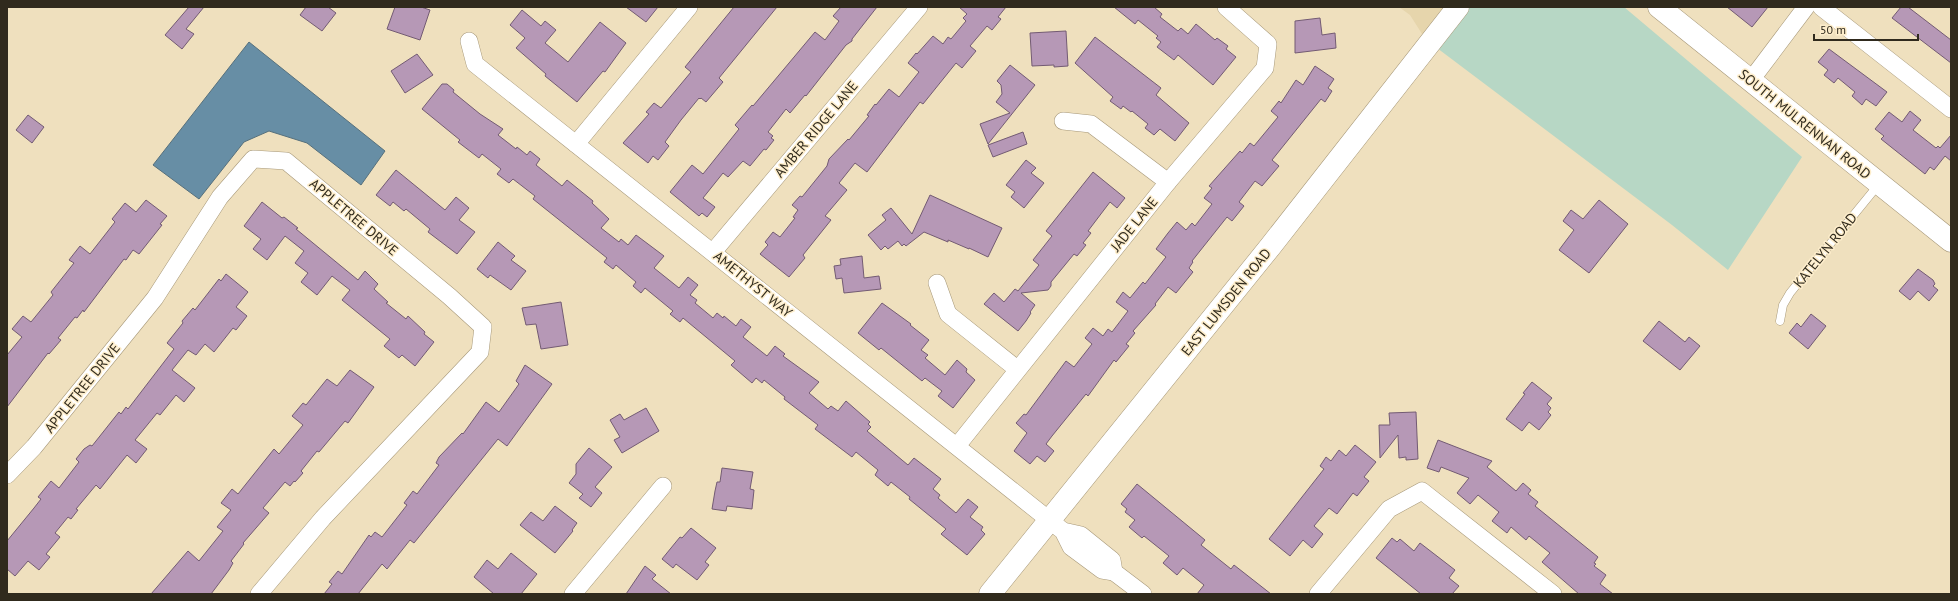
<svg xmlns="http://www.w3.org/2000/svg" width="1958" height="601" viewBox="0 0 1958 601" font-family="'PT Sans',sans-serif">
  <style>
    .built { fill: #e6d5ac }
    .green { fill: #b7d7c5 }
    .water { fill: #678ea5; stroke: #56707c }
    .building { fill: #b698b6; stroke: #735b73 }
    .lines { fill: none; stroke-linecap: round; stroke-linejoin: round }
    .lane-casing { stroke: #a79879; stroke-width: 9 }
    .street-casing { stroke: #a79879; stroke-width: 18 }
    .secondary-casing { stroke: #a79879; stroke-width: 23 }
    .lane { stroke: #fff; stroke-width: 8 }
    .street { stroke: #fff; stroke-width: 17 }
    .secondary { stroke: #fff; stroke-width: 22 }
    .labels { text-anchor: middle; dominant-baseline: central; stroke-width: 3; stroke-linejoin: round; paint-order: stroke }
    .street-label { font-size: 14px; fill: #302a1d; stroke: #fdedcb }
  </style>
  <rect width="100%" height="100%" fill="#efe0be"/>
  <path class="built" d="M1399 7H1448L1424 37 1410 15Z"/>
  <path class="green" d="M1469 7H1624L1802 157 1728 270 1672 225 1437 48Z"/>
  <path class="water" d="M249 42 385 151 361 185 307 143 269 131 244 142 199 199 153 165Z"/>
  <g class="building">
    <path d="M189 7H204L186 29 194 34 182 49 165 35Z"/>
    <path d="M306 7H328L336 13 322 31 300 15Z"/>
    <path d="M395 7H421L430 10 420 40 387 29Z"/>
    <path d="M626 7H658L646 22Z"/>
    <path d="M734 7H777L719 78 723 82 706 102 701 98 700 99 699 98 681 120 665 142 669 146 658 160 653 156 648 163 623 143 649 114 646 112 654 103 661 108 691 72 685 67Z"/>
    <path d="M841 7H877L852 39V41L846 45 806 96 805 95 790 113 786 109 768 132 773 136 771 138 774 140 766 150 764 149 750 166 743 161 728 177 723 173 703 198 715 207 707 217 702 213 699 216 670 192 692 165 703 174 739 129 735 125 752 105 753 106 815 32 825 40 839 21 833 16Z"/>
    <path d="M959 7H1006L998 17 1001 19 992 30 987 26 970 46 976 51 962 68 956 63 923 104 920 102 867 172 855 163 839 183 847 190 825 216 831 220 803 255 805 258 789 277 760 254 768 245 765 242 773 232 780 237 795 218 793 217 798 210 792 205 800 196 802 197 827 166 829 159 848 139 849 140 869 116 867 115 875 104 876 105 889 89 899 97 919 72 908 63 916 53 917 54 933 36 943 44 948 37 951 39 966 21 963 18 967 14Z"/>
    <path d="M1114 7H1154L1162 14 1160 17 1178 31 1181 28 1188 34 1196 24 1215 40 1217 38 1228 46 1226 49 1236 57 1213 85 1178 55 1174 60 1157 47 1161 42 1156 38 1158 36 1138 20 1135 24Z"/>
    <path d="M1727 7H1768L1752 27Z"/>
    <path d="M1901 7H1908L1951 40V63L1892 18Z"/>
    <path d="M522 10 541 26 545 21 556 30 545 43 568 62 600 22 626 43 605 72 603 71 577 102 545 76 546 74 516 48 525 38 510 25Z"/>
    <path d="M1320 18 1322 35 1335 33 1336 48 1295 53V21Z"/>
    <path d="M1066 31 1068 66 1054 67V65L1032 66 1030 33Z"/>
    <path d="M1095 37 1161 88 1156 95 1189 123 1175 141 1160 129 1154 135 1145 128 1148 124 1132 111 1131 112 1123 106 1121 109 1110 101 1113 97 1075 63Z"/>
    <path d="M1829 49 1887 92 1876 106 1866 99 1862 105 1852 96 1855 92 1838 78 1834 83 1824 75 1828 70 1818 62Z"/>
    <path d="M417 54 433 75 405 93 391 71Z"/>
    <path d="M1010 65 1035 85 988 144 980 124 1010 113 996 102 1002 94 1001 85 997 81Z"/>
    <path d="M1315 66 1334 79 1328 88 1332 91 1325 102 1321 99 1272 160 1279 166 1262 186 1255 181 1239 202 1244 206 1232 221 1227 217 1192 261 1193 262 1189 268 1193 272 1176 293 1168 287 1155 304 1156 305 1133 331 1135 333 1126 344 1129 346 1116 362 1114 360 1088 396 1086 394 1052 436 1046 444 1054 451 1045 462 1037 456 1030 464 1014 451 1027 433 1016 423 1024 414 1026 415 1066 361 1074 367 1092 344 1085 338 1093 328 1103 336 1108 329 1112 332 1128 311 1116 302 1123 292 1130 298 1143 282 1145 284 1166 257 1156 249 1168 233 1177 222 1186 230 1192 223 1195 226 1212 204 1204 198 1212 188 1209 186 1240 151 1242 153 1250 143 1254 146 1278 117 1271 111 1279 101 1281 103 1296 80 1303 85Z"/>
    <path d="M442 84H447L454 90 453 92 480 114 503 129 498 135 516 149 517 147 527 155 530 151 540 159 536 165 562 186 567 180 593 201 592 203 609 219 601 228 619 242 621 239 628 245 636 235 664 256 654 268 679 288 688 277 698 285 690 295 697 300 695 303 713 318 717 313 723 318 724 316 736 326 741 319 751 327 743 337 767 356 775 346 785 354 783 356 819 382 809 393 828 409 831 406 838 411 846 401 870 422 868 424 871 427 867 431 908 465 914 458 941 479 933 489 940 495 938 498 956 513 968 499 978 507 970 517 983 527 981 530 985 534 967 555 941 534 946 529 909 499 910 497 891 482 888 486 875 475 878 470 856 452 852 457 815 429 818 425 784 399 785 397 764 380 762 383 756 378 752 383 731 365 735 361 683 318 680 322 670 314 673 311 645 288 641 293 633 286 636 282 616 265 613 269 604 262 607 258 533 199 535 196 513 179 509 183 497 174 501 169 482 154 479 158 458 142 460 140 422 109Z"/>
    <path d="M1910 111 1921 120 1913 130 1936 148 1938 146 1940 148 1951 135V161L1945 156 1934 170 1930 167 1925 174 1881 139 1884 136 1875 129 1889 112 1902 122Z"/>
    <path d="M28 115 44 127 32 143 16 130Z"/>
    <path d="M1023 132 1027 144 993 157 988 145Z"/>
    <path d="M1026 160 1036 168 1031 173 1044 183 1024 208 1011 197 1015 192 1006 185Z"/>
    <path d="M396 170 445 210 456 197 469 208 459 220 475 232 457 254 428 232 430 229 406 209 404 211 393 202 390 206 376 195Z"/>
    <path d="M1093 172 1125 198 1117 208 1110 202 1088 231 1091 233 1083 243 1086 245 1077 256 1074 254 1051 282V286L1048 290 1021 293 1035 305 1030 312 1031 313 1026 321 1018 331 984 304 994 293 1004 302 1015 289 1018 291 1039 265 1033 260 1052 236 1046 231Z"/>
    <path d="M930 195 1002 228 988 257 969 248V249L948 240V242L924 232 906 246 904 244 902 246 898 241 888 249 885 246 881 250 868 235 886 220 882 215 891 208 912 234Z"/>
    <path d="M146 200 167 216 160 224 162 225 139 254 133 250 126 260 124 259 84 312 83 310 77 318 75 317 58 338 61 340 49 354 48 353 7 407V355L22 337 12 329 23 316 31 322 53 295 51 292 74 263 69 260 80 246 90 254 115 222 112 219 125 203 136 212Z"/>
    <path d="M1599 200 1628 224 1589 273 1559 250 1574 230 1563 221 1571 210 1583 219Z"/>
    <path d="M262 202 282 218 284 217 298 228 296 229 358 280 365 271 378 284 374 289 388 302 386 303 406 319 408 316 425 332 424 334 434 342 415 366 402 355 399 358 384 346 390 339 342 300 350 290 332 276 317 295 301 282 308 273 295 263 304 251 285 236 267 260 253 249 261 239 244 226Z"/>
    <path d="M498 242 515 256 511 260 526 271 511 290 490 275 488 278 477 269Z"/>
    <path d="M862 256 864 278 879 276 881 289 844 293 842 278 836 279 834 266 841 265 840 259Z"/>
    <path d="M1918 269 1933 280 1935 284 1933 286 1938 290 1929 301 1918 291 1910 300 1899 291Z"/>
    <path d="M226 274 248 292 236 307 247 316 236 330 233 328 214 352 205 344 196 355 188 350 172 370 195 388 184 402 176 395 160 415 157 413 135 440 147 449 136 463 127 455 100 489 96 485 76 509 78 510 71 519 68 517 55 533 60 537 46 554 50 557 39 570 28 561 15 576 7 569V541L34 508 41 499 38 497 51 481 59 488 79 462 76 459 84 449 90 445 92 446 119 412 121 414 126 407 128 409 174 349 167 343 183 323 182 321 193 308 195 310 219 279 221 281Z"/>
    <path d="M561 302 568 345 541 349 536 324 526 325 522 308Z"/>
    <path d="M882 303 911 324 910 325 929 340 921 350 928 355 925 358 945 375 957 360 967 369 966 372 975 380 953 408 938 396 942 391 925 378 922 381 881 348 879 350 858 333Z"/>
    <path d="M1811 314 1826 326 1808 349 1789 333 1797 323 1801 327Z"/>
    <path d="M1659 321 1685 342 1689 337 1700 346 1680 370 1643 341Z"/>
    <path d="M525 365 552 384 507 446 498 439 414 543 410 540 387 569 382 564 358 594H324L332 584 329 582 338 571 342 574 369 535 371 537 375 532 382 537 407 505 404 503 413 491 417 494 439 465 436 463 439 457 462 433 463 434 486 402 499 412 519 384 516 381Z"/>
    <path d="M350 370 374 387 348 423 345 421 319 452 317 451 301 471 303 473 295 482 294 481 290 486 285 482 263 508 269 513 243 543 244 544 231 561 233 563 229 570 211 594H151L188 551 199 561 223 531 217 527 231 510 221 503 232 489 238 494 274 449 279 454 303 425 292 416 303 403 306 405 327 379 337 386Z"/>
    <path d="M1532 382 1552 398 1547 404 1551 408 1548 412 1551 415 1539 430 1529 422 1522 431 1506 419 1525 394 1523 393Z"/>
    <path d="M646 408 659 431 622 453 614 440 620 437 610 420 620 414 624 420Z"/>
    <path d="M1416 412 1418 459 1406 460V457L1399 458 1398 435 1380 458 1379 425H1390L1389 413Z"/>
    <path d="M1438 440 1492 461 1487 467 1516 491 1523 483 1531 490 1528 494 1538 502 1535 506 1598 557 1594 563 1596 564 1594 566 1606 575 1600 584 1613 594H1579L1542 562 1550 553 1529 536 1526 540 1511 527 1507 533 1492 521 1499 512 1478 495 1470 504 1457 493 1469 478 1441 467 1439 472 1427 468Z"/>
    <path d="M1355 445 1376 462 1364 477 1369 481 1357 496 1353 493 1337 514 1329 508 1314 526 1323 534 1312 548 1303 540 1290 556 1269 539 1324 469 1320 466 1326 457 1331 461 1339 450 1346 456Z"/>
    <path d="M589 448 612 467 595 487 602 493 591 507 579 498 583 494 569 483 576 474V464Z"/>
    <path d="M722 468 753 472 750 489 754 490 752 509 727 506 726 511 712 509 715 491 717 482H720Z"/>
    <path d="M1137 484 1205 540 1201 545 1231 569 1234 565 1271 594H1197L1204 585 1183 568 1177 575 1163 563 1169 556 1144 536 1142 538 1129 527 1135 520 1125 512 1127 509 1121 504Z"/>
    <path d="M555 506 577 523 572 530 573 531 555 553 520 525 531 512 543 521Z"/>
    <path d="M691 528 716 548 705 562 709 565 697 580 676 564 673 568 662 559 680 537 682 538Z"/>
    <path d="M1392 538 1397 542 1400 539 1414 551 1420 543 1455 570 1449 578 1459 586 1452 594H1421L1376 558Z"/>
    <path d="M511 553 537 574 521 594H494L474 577 487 560 498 569Z"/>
    <path d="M645 566 656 575 652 579 671 594H626Z"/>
  </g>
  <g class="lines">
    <defs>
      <path id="lane" d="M1780 321 1783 305 1790 293 1879 184"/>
      <g id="street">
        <path d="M1821 7 1951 109"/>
        <path d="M469 41 475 64 1063 531 1071 547 1102 570 1114 572 1112 560 1081 535 1063 531"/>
        <path d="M1751 80 1806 7"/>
        <path d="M1063 121 1091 124 1168 182"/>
        <path d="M576 144 689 7"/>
        <path d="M713 252 919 7"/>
        <path d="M937 283 948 314 1017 369"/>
        <path d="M957 446 1168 182 1265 68 1268 44 1226 7"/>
        <path d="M7 475 34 447 155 298 220 197 253 159 286 161 449 296 483 327 480 352 323 518 259 594"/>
        <path d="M1114 572 1143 594"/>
        <path d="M573 594 663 486"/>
        <path d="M1318 594 1389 509 1422 491 1553 594"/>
      </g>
      <g id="secondary">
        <path d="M1659 7 1951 241"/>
        <path d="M990 594 1270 247 1458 7"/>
      </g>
    </defs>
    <use href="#lane" class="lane-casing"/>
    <use href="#street" class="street-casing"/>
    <use href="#secondary" class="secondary-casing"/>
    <use href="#lane" class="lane"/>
    <use href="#street" class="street"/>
    <use href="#secondary" class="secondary"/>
  </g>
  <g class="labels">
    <g class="street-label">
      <text transform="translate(1805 124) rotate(39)">SOUTH MULRENNAN ROAD</text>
      <text transform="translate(816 129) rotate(-50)">AMBER RIDGE LANE</text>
      <text transform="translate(354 217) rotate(40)">APPLETREE DRIVE</text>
      <text transform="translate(1134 224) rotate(-51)">JADE LANE</text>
      <text transform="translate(1825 250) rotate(-51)">KATELYN ROAD</text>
      <text transform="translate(753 284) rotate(39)">AMETHYST WAY</text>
      <text transform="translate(1226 302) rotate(-51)">EAST LUMSDEN ROAD</text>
      <text transform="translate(82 388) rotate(-51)">APPLETREE DRIVE</text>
    </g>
  </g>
  <rect width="1958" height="601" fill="none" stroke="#302a1d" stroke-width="16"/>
  <path d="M1814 34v6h104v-6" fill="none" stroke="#302a1d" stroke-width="2"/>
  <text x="1820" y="34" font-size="12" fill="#302a1d" stroke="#fdedcb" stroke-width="3" paint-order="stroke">50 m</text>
</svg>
